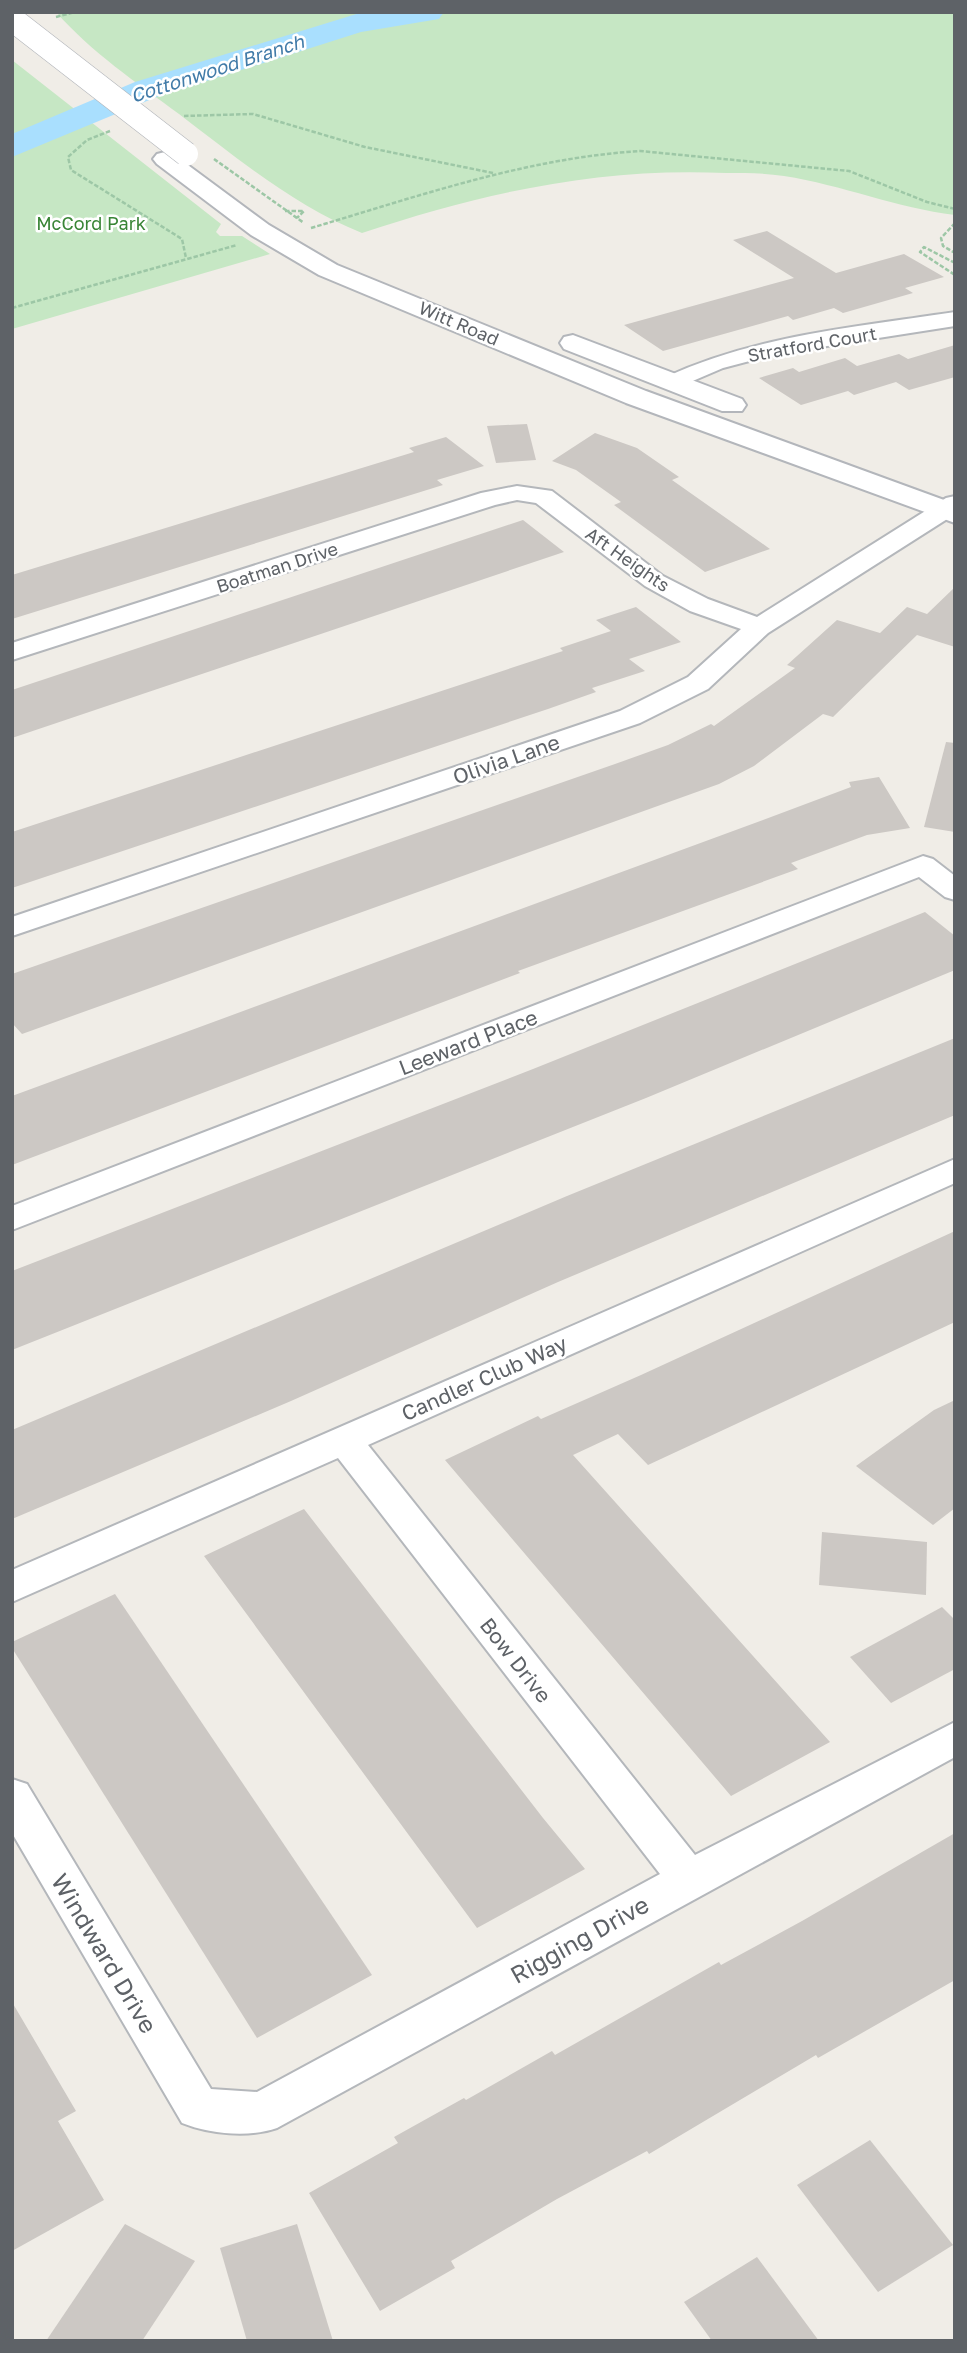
<svg xmlns="http://www.w3.org/2000/svg" width="967" height="2353" viewBox="0 0 967 2353" font-family="'Golos Text',sans-serif">
  <style>
    .green { fill: #c6e7c4 }
    .lines { fill: none; stroke-linecap: round; stroke-linejoin: round }
    .river { fill: #a9dffe; fill-rule: evenodd }
    .building { fill: #ccc8c4 }
    .street-casing { stroke: #b4b7bb; stroke-width: 4 }
    .secondary-casing { stroke: #b3b6bb; stroke-width: 4 }
    .path { stroke: #9dc7a6; stroke-width: 2.5; stroke-dasharray: 4.5 2; stroke-linecap: butt }
    .street { fill: #fff; fill-rule: evenodd }
    .secondary { fill: #fff; fill-rule: evenodd }
    .secondary-bridge-casing { stroke: #b3b6bb; stroke-width: 25; stroke-linecap: butt }
    .secondary-bridge { stroke: #fff; stroke-width: 24 }
    .labels { text-anchor: middle; dominant-baseline: central; stroke-width: 5; stroke-linejoin: round; paint-order: stroke }
    .far-park-label { font-size: 18px; fill: #398536; stroke: #fff }
    .far-street-label { font-size: 18px; fill: #5e6267; stroke: #fff }
    .far-water-label { font-size: 19px; font-style: italic; fill: #417ba8; stroke: #fff }
    .street-label { font-size: 21px; fill: #5e6267; stroke: #fff }
    .near-street-label { font-size: 24px; fill: #5e6267; stroke: #fff }
  </style>
  <rect width="100%" height="100%" fill="#f0ede7"/>
  <g class="green">
    <path d="M56 12H955V215C897 208 842 185 784 176 765 173 745 173 726 173 599 167 482 193 362 233 294 206 237 158 179 114 137 83 91 52 56 12Z"/>
    <path d="M12 60 221 224 216 232 220 236H242L270 254 12 329Z"/>
  </g>
  <g class="lines">
    <path class="river" d="M363 12H444L439 19 361 32 159 96 12 157V134L135 82Z"/>
  </g>
  <g class="building">
    <path d="M767 231 836 273 904 254 944 277 905 288 913 293 843 313 834 308 793 320 788 316 663 351 624 325 794 278 733 240Z"/>
    <path d="M955 345V377L909 390 896 382 854 395 848 391 801 405 759 378 793 368 799 372 845 358 857 366 899 354 908 359Z"/>
    <path d="M527 424 536 460 496 463 487 426Z"/>
    <path d="M595 433 637 448 679 477 672 480 770 549 705 572 614 505 621 502 576 470 552 461Z"/>
    <path d="M446 437 484 466 437 480 443 485 12 619V575L414 452 409 448Z"/>
    <path d="M523 520 564 552 12 738V690Z"/>
    <path d="M955 587V647L917 635 833 717 823 714 754 766 719 784 22 1034 12 1023V974L615 764 668 745 711 724 714 726 795 668 787 665 837 620 880 633 907 607 927 614Z"/>
    <path d="M636 607 681 642 629 659 645 671 592 688 596 692 548 709 12 888V832L563 651 560 648 611 631 596 620Z"/>
    <path d="M946 742 955 743V832L924 827Z"/>
    <path d="M879 777 910 828 867 835 791 863 798 869 518 971 520 973 12 1165V1096L763 820 851 787 849 782Z"/>
    <path d="M925 912 955 936V970L646 1098 12 1350V1271L533 1069Z"/>
    <path d="M955 1038V1115L558 1282 291 1401 12 1519V1430L567 1196Z"/>
    <path d="M955 1231V1322L648 1465 618 1434 573 1455 830 1742 731 1796 445 1460 538 1416 541 1419 641 1375Z"/>
    <path d="M955 1400V1508L933 1525 856 1466 934 1410Z"/>
    <path d="M304 1509 543 1818 585 1869 477 1928 204 1556Z"/>
    <path d="M822 1532 927 1542 926 1595 819 1585Z"/>
    <path d="M115 1594 372 1975 257 2038 12 1648V1642Z"/>
    <path d="M942 1607 955 1620V1669L891 1703 850 1657Z"/>
    <path d="M955 1833V1980L818 2058 816 2055 649 2154 647 2151 557 2199 451 2261 455 2268 380 2311 309 2193 398 2143 394 2137 464 2098 466 2100 552 2051 555 2055 719 1962 721 1965 802 1921Z"/>
    <path d="M12 2002 76 2111 58 2121 104 2200 12 2251Z"/>
    <path d="M870 2140 953 2245 878 2292 797 2185Z"/>
    <path d="M125 2224 195 2261 142 2341H46Z"/>
    <path d="M297 2224 333 2341H247L220 2248Z"/>
    <path d="M757 2257 819 2341H712L684 2302Z"/>
  </g>
  <g class="lines">
    <defs>
      <g id="street">
        <path d="M955 312V326L776 354 723 368 674 389 666 387 662 382 666 377C757 335 857 327 955 312Z"/>
        <path d="M517 486 552 491 663 576 708 599 757 617 946 498 955 496V514L768 633 708 689 640 723 12 936V917L620 711 688 677 741 629 690 611 645 586 536 503 517 500 495 505 12 660V643L481 493Z"/>
        <path d="M923 856 933 859 955 876V900L945 897 919 877 12 1230V1206Z"/>
        <path d="M955 1159V1183L368 1445 695 1855 955 1722V1757L277 2128C249 2138 209 2134 182 2123L12 1833V1779L27 1784 211 2089 257 2092 660 1874 338 1458 12 1602V1570Z"/>
      </g>
      <g id="secondary">
        <path d="M165 152 173 154 269 225 337 265 646 391 955 504V523L626 403 319 275 251 235 157 164 153 159 157 154Z"/>
        <path d="M573 335 742 399 746 405 742 411H722L564 349 560 343 564 337Z"/>
      </g>
    </defs>
    <use href="#street" class="street-casing"/>
    <use href="#secondary" class="secondary-casing"/>
    <g class="path">
      <path d="M56 17 75 12"/>
      <path d="M184 116 253 114 365 147 493 173"/>
      <path d="M110 131 87 140 68 157 71 170 182 239 186 258"/>
      <path d="M214 159 304 223"/>
      <path d="M285 211H304L297 218"/>
      <path d="M955 223 941 238 943 246 955 253"/>
      <path d="M311 228C419 196 527 158 640 151L849 171 927 202 955 209"/>
      <path d="M955 263 924 247 920 252 955 275"/>
      <path d="M12 308 237 245"/>
    </g>
    <use href="#street" class="street"/>
    <use href="#secondary" class="secondary"/>
    <defs>
      <path id="secondary-bridge" d="M12 19 186 154"/>
    </defs>
    <use href="#secondary-bridge" class="secondary-bridge-casing"/>
    <use href="#secondary-bridge" class="secondary-bridge"/>
  </g>
  <g class="labels">
    <g class="far-park-label">
      <text x="91" y="223">McCord Park</text>
    </g>
    <g class="far-street-label">
      <text transform="translate(459 323) rotate(23)">Witt Road</text>
      <text transform="translate(812 344) rotate(-10)">Stratford Court</text>
      <text transform="translate(628 559) rotate(35)">Aft Heights</text>
      <text transform="translate(277 567) rotate(-18)">Boatman Drive</text>
    </g>
    <g class="far-water-label">
      <text transform="translate(217 68) rotate(-18)">Cottonwood Branch</text>
    </g>
    <g class="street-label">
      <text transform="translate(506 759) rotate(-19)">Olivia Lane</text>
      <text transform="translate(468 1042) rotate(-21)">Leeward Place</text>
      <text transform="translate(484 1378) rotate(-24)">Candler Club Way</text>
      <text transform="translate(516 1660) rotate(52)">Bow Drive</text>
    </g>
    <g class="near-street-label">
      <text transform="translate(579 1939) rotate(-29)">Rigging Drive</text>
      <text transform="translate(105 1953) rotate(59)">Windward Drive</text>
    </g>
  </g>
  <rect width="967" height="2353" fill="none" stroke="#5e6267" stroke-width="28"/>
</svg>
